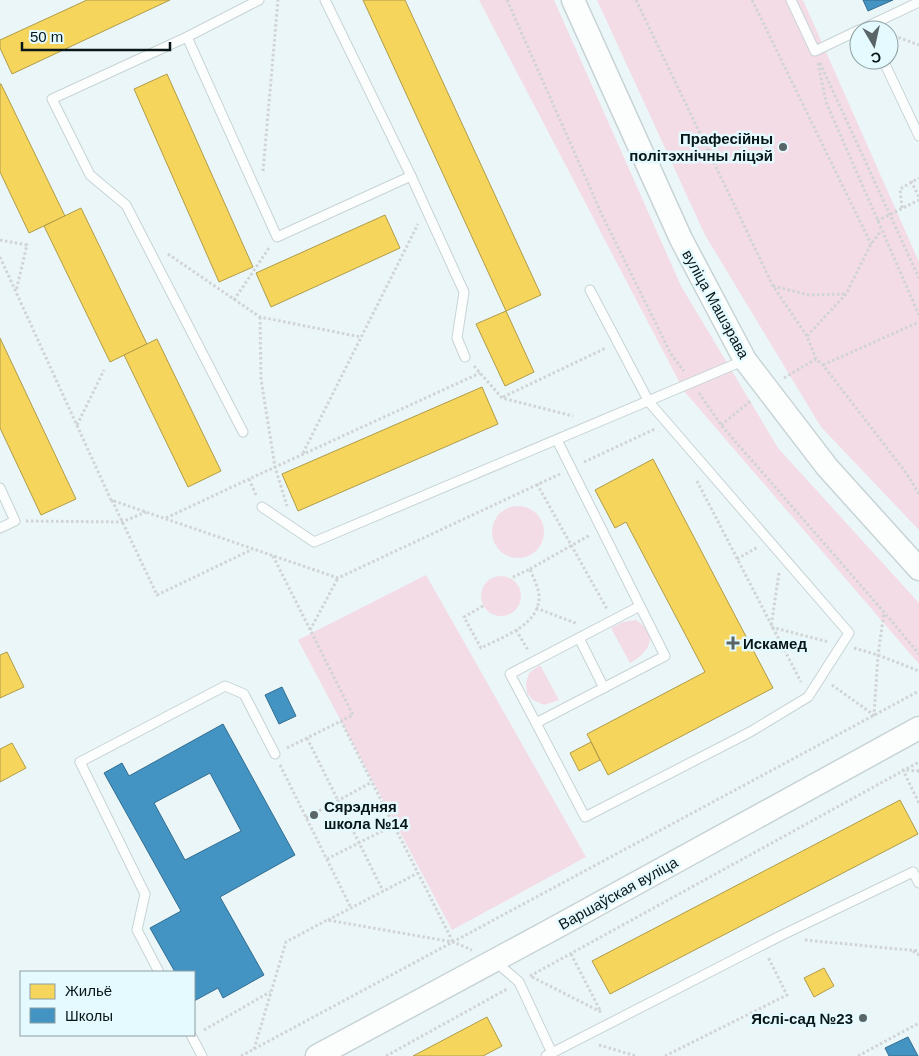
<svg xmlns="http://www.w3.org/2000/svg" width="919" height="1056" viewBox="0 0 919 1056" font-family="Helvetica,sans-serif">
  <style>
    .green { fill: #f4dce6 }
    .homes { fill: #f6d55c; stroke: #af9c48 }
    .schools { fill: #4393c3; stroke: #326e90; fill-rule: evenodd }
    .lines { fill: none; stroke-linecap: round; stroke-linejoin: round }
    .service-casing { stroke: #c7d3d5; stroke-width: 11 }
    .tertiary-casing { stroke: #c7d3d5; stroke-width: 25 }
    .path { stroke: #d1d4d4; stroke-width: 3; stroke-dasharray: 2.5 2.5; stroke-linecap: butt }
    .service { stroke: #fcfefe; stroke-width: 9 }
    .tertiary { stroke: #fcfefe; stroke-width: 22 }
    .poi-dot { fill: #596567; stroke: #e5fafe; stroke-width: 2 }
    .labels { text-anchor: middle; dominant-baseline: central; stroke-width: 5; stroke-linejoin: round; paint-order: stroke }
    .poi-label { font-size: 15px; font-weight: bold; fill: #0a1719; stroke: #e5fafe; text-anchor: end }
    .street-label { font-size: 15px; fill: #0a1719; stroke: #e5fafe }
  </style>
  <rect width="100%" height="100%" fill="#ebf6f8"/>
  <g class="green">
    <path d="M479 0H554L681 286 778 448 919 603V664L684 391Z"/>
    <path d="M597 0H803L919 262V530L821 427 705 235Z"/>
    <circle cx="518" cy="532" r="26"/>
    <path d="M426 575 586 857 452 930 298 640Z"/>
    <circle cx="501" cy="596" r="20"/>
    <path d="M636 620C640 623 646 627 648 631 655 645 641 657 630 663L611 628 623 622Z"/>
    <path d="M540 665 559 700 544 705 533 700 527 693 526 683 529 673Z"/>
  </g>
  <g class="homes">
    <path d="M87 0H170L12 74 0 48V40Z"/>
    <path d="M363 0H405L541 295 506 311Z"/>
    <path d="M167 74 253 267 219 282 134 89Z"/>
    <path d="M0 84H1L65 216 29 233 0 172Z"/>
    <path d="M81 208 147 344 110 362 44 226Z"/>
    <path d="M385 215 400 248 271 307 256 273Z"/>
    <path d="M506 311 534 372 505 386 476 324Z"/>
    <path d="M0 338 76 499 41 515 0 428Z"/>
    <path d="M157 339 221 471 188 487 124 355Z"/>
    <path d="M482 387 498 424 298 511 282 474Z"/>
    <path d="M653 459 773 688 608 775 587 734 705 672 626 522 615 528 595 490Z"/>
    <path d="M7 652 24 687 0 698V655Z"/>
    <path d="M591 742 600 760 579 771 570 753Z"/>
    <path d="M12 743 26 768 0 782V749Z"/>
    <path d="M900 800 918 834 610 994 592 961Z"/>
    <path d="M824 968 834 986 814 997 804 978Z"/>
    <path d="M487 1017 502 1046 483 1056H413Z"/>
  </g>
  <g class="schools">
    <path d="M863 0H893L868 11Z"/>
    <path d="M282 687 296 716 279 724 265 695Z"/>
    <path d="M223 724 295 855 220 897 264 975 223 998 218 988 194 1001V972H175L150 928 181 911 104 773 122 763 129 776ZM210 773 241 831 185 860 154 803Z"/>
    <path d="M908 1037 918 1056H889L885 1048Z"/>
  </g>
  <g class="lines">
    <defs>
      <g id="service">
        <path d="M325 0 411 176 464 292 457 338 465 357"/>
        <path d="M791 0 815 51 859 30"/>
        <path d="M860 30 919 2"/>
        <path d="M187 37 277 237 411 176"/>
        <path d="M883 60 919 136"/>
        <path d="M243 432 126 205 90 175 52 99 187 37 259 0"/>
        <path d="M557 440 665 656 536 723 585 817 750 732 808 697 849 633 649 402 590 290"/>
        <path d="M0 488 15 521 0 528"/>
        <path d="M262 507 314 542 745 360"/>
        <path d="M579 638 604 688"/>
        <path d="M536 723 510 674 640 606"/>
        <path d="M495 961 519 982 552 1053"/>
        <path d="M159 972 137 930 145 894 80 762 225 686 244 694 275 754"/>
        <path d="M191 1035 202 1056"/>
        <path d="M546 1056 778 937 913 872 919 883"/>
      </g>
      <g id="tertiary">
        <path d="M573 0 681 239 745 360 827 467 919 569"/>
        <path d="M317 1056 551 930 919 728"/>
      </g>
    </defs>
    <use href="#service" class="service-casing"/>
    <use href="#tertiary" class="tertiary-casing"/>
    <g class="path">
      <path d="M507 0 603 217 671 354 684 371"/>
      <path d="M636 0 773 286 807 336 816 359 823 365 907 474 919 494"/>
      <path d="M752 0 871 244"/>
      <path d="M889 34 919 45"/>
      <path d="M818 63 826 102 919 315"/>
      <path d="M820 63 919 278"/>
      <path d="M263 171 278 0"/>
      <path d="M911 181 919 197"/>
      <path d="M902 208 900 189 919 178"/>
      <path d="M877 221 919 200"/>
      <path d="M0 240 27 245 16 291"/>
      <path d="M168 254 260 317 361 337"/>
      <path d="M0 257 111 500 338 578 560 474"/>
      <path d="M773 286 809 295 845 294"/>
      <path d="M234 300 269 248"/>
      <path d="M260 317 261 379 275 467 287 506"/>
      <path d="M807 336 846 294 871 244 881 231"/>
      <path d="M823 365 919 322"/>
      <path d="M474 366 502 398 573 416"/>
      <path d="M784 378 816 359"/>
      <path d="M699 393 721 425 884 612 919 654"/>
      <path d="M503 397 606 348"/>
      <path d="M77 425 104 370"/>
      <path d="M721 425 752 400"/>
      <path d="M303 453 418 224"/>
      <path d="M584 462 655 429"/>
      <path d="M697 481 801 682"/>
      <path d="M537 484 607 609"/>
      <path d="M256 495 249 479 480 373"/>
      <path d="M112 500 157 595 253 549"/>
      <path d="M166 518 249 479"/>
      <path d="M26 521 122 522 146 512"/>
      <path d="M273 556 353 715 341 721"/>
      <path d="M737 559 758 547"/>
      <path d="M530 569 590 535"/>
      <path d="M779 573 771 627 829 642"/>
      <path d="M483 606 464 617 481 648C502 637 541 625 539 595 538 586 533 577 530 569L511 578"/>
      <path d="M536 608 578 624"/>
      <path d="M310 630 338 578"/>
      <path d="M516 630 528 650"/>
      <path d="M854 648 878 655 919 671"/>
      <path d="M832 685 874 715 878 655 884 612"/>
      <path d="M307 738 383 891"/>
      <path d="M287 748 341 721 453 942"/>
      <path d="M280 765 351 908"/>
      <path d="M919 771 903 770 919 803"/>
      <path d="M306 818 372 782"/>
      <path d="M327 859 394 825"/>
      <path d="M328 920 418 873"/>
      <path d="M805 940 919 951"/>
      <path d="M913 951 919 955"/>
      <path d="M571 954 600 1010"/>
      <path d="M530 976 919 762"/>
      <path d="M532 977 601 1012"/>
      <path d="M204 1030 270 992"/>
      <path d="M599 1045 636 1056"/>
      <path d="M254 1049 286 942 327 920 453 942 472 950"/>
      <path d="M241 1056 919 691"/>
      <path d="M386 1056 507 989"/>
      <path d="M665 1056 787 995 768 957"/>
      <path d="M858 1056 919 1023"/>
    </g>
    <use href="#service" class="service"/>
    <use href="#tertiary" class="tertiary"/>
  </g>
  <g class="poi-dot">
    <circle cx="783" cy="147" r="5"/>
    <path d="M730.5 635.5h5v5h5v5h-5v5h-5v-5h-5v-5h5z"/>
    <circle cx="314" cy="815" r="5"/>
    <circle cx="863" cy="1018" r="5"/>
  </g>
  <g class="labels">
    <g class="poi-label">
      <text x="773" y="138">Прафесійны<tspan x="773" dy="17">політэхнічны ліцэй</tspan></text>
      <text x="743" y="643" text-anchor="start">Искамед</text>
      <text x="324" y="806" text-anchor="start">Сярэдняя<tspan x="324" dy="17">школа №14</tspan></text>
      <text x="853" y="1018">Яслі-сад №23</text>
    </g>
    <g class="street-label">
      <text transform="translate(716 304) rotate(61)">вуліца Машэрава</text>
      <text transform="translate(618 893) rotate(-29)">Варшаўская вуліца</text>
    </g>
  </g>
  <rect x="20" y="971" width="175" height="65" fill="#e5fafe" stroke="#8d9fa2"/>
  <rect x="30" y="984" width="25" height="15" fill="#f6d55c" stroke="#8d9fa2"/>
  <text x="65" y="996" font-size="15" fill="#0a1719">Жильё</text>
  <rect x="30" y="1008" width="25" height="15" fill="#4393c3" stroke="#8d9fa2"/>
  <text x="65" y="1021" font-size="15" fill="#0a1719">Школы</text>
  <g transform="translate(874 45) rotate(171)"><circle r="24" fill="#e5fafe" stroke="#8d9fa2"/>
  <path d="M0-4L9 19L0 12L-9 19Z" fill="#596567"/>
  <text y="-8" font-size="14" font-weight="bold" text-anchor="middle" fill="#0a1719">С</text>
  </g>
  <path d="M22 42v8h148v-8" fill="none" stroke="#0a1719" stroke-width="2.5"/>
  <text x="30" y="42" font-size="15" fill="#0a1719" stroke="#e5fafe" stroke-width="4" paint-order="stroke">50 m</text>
</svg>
